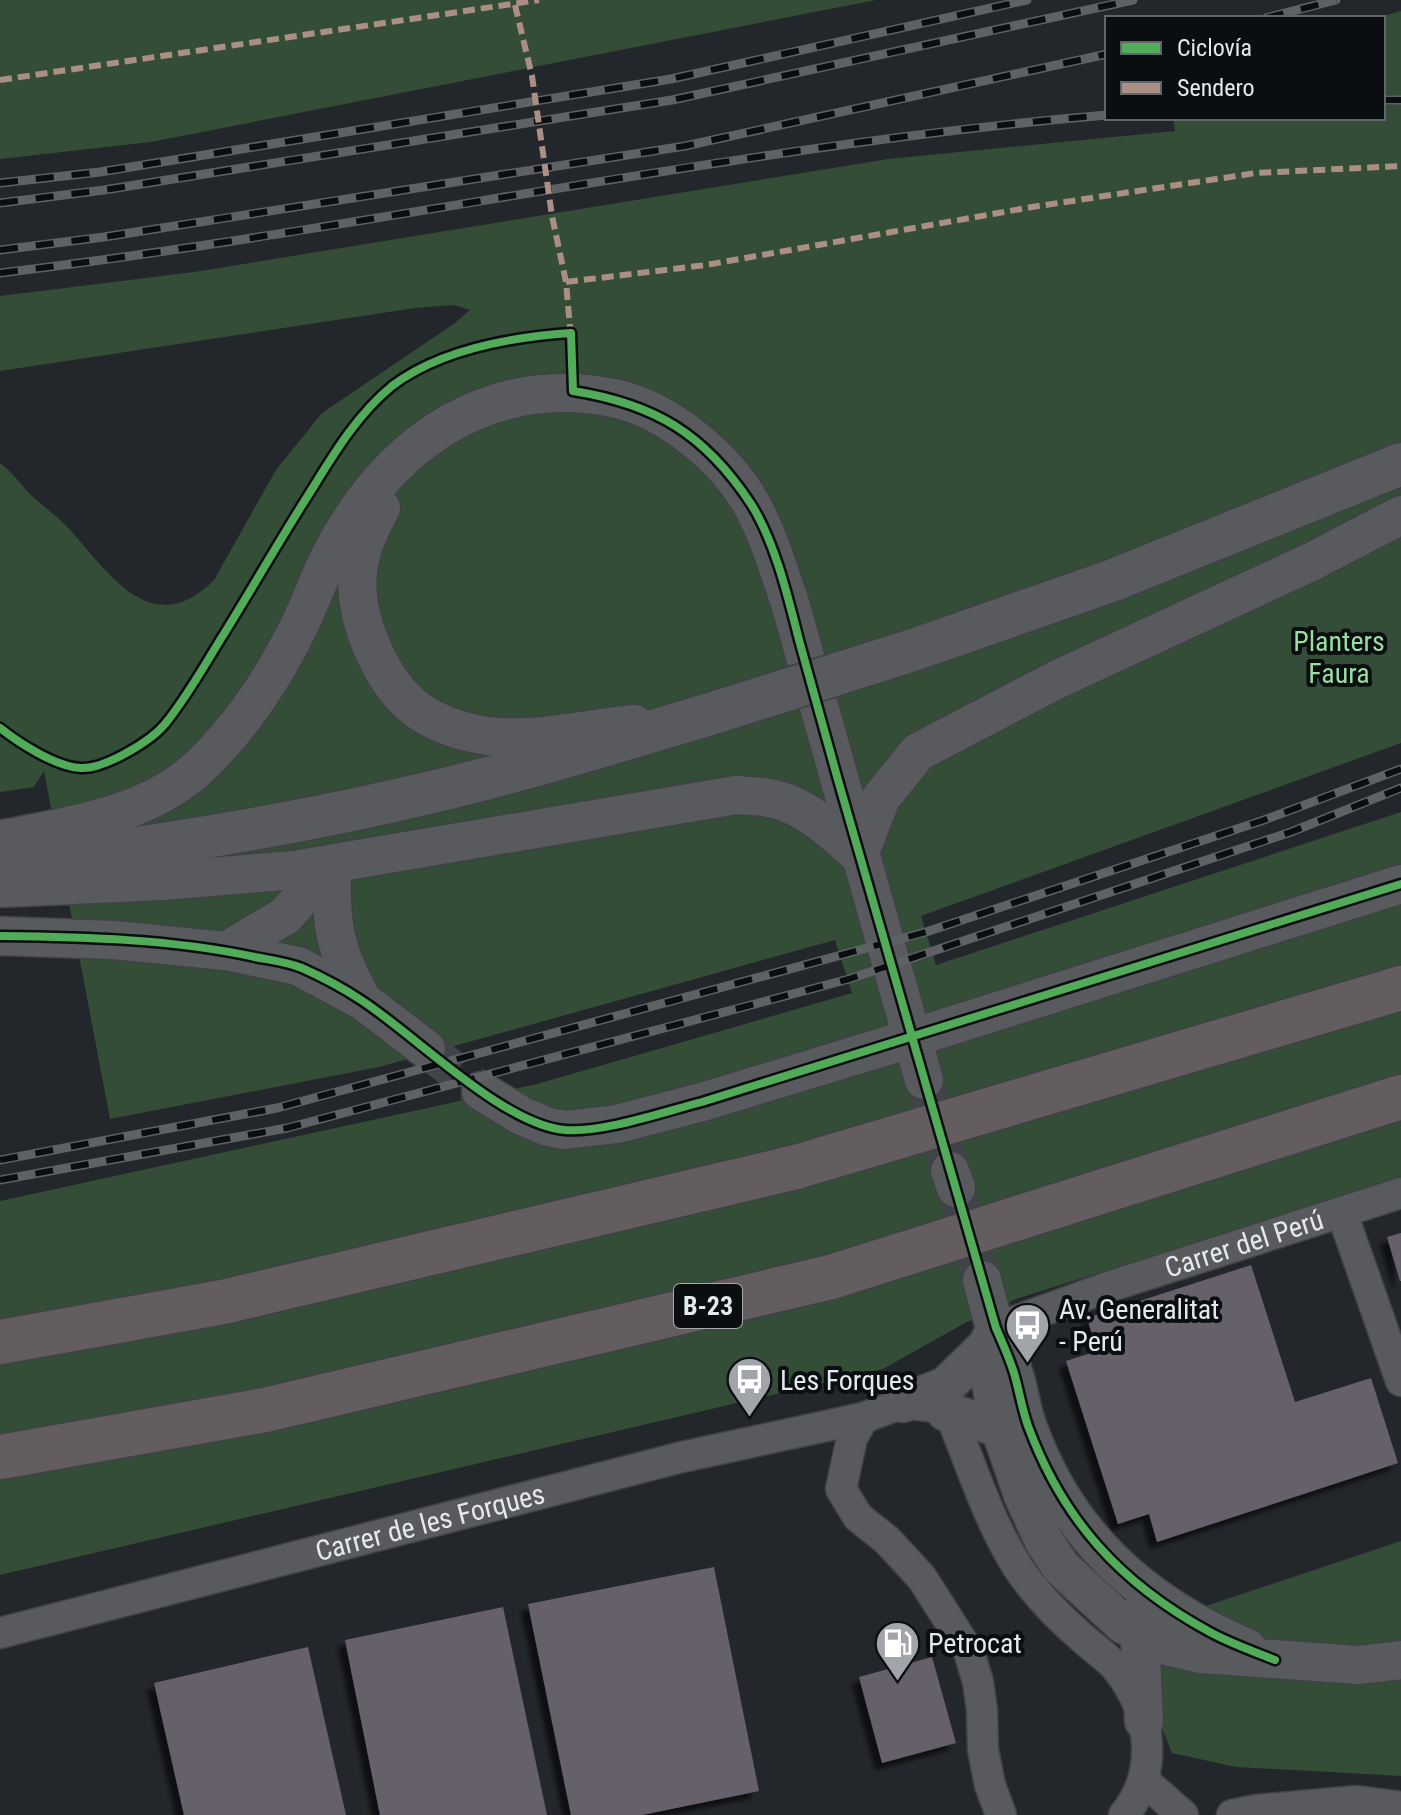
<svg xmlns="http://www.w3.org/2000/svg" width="1401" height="1815" viewBox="0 0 1401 1815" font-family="'Roboto Condensed',sans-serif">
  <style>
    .green { fill: #334d37 }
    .building { fill: #66606b; filter: url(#shadow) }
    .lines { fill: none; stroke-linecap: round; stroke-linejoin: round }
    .tertiary-tunnel { stroke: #404347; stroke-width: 38; stroke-dasharray: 38 19; stroke-linecap: butt }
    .minor-casing { stroke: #404246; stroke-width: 33 }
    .tertiary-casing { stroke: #404246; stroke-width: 41 }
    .secondary-casing { stroke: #404246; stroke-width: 45 }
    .motorway-casing { stroke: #404246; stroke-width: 47 }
    .minor { stroke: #585a5e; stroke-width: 30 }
    .tertiary { stroke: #585a5e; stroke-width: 38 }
    .secondary { stroke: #585a5e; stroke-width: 42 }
    .motorway { stroke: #645d60; stroke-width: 44 }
    .rail-casing { stroke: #5e6265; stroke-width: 9 }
    .rail { stroke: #0b0e11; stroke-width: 6; stroke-dasharray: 18; stroke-linecap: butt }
    .secondary-bridge-casing { stroke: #404246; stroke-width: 45; stroke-linecap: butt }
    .secondary-bridge { stroke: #585a5e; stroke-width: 42 }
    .quiet { stroke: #ac8f84; stroke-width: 6; stroke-dasharray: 12 6; stroke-linecap: butt }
    .cycleway-casing { stroke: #0b0e11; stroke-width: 13 }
    .cycleway { stroke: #51ab58; stroke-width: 8 }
    .labels { text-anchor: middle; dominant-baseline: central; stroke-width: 8; stroke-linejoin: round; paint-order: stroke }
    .shield { fill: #0b0e11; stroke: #a4a7ac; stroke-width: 2 }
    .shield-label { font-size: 26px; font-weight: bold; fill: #e5e8ee }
    .park-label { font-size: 28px; fill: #98dfa2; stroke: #0b0e11 }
    .street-label { font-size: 28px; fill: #e5e8ee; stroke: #0b0e11 }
    .poi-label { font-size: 28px; fill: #e5e8ee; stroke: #0b0e11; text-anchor: start }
  </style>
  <defs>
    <filter id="shadow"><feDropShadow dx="-7" dy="7" stdDeviation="2" flood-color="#0009"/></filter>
  </defs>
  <rect width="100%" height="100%" fill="#23262a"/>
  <g class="green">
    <path d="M0 0H876L151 142 0 159Z"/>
    <path d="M1401 11V743L921 916 936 965 1401 812V1178L1016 1299 965 1323 883 1369 0 1575V1201L537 1084 852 993 835 940 379 1067 110 1119 44 771 34 787 0 792V463C12 472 20 483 30 494 44 507 59 517 71 531 111 576 153 641 214 580L276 470 322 413 455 323 470 310 454 305 415 308 0 371V296L194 272 888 159 1175 131 1173 118H1383V18H1376Z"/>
    <path d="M1401 1541V1776L1236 1767 1172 1753 1122 1634Z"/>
  </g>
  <g class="building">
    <path d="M1401 1233V1281H1400L1387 1237Z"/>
    <path d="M1251 1265 1295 1402 1371 1378 1398 1463 1157 1542 1149 1514 1118 1524 1066 1361 1097 1351 1087 1318Z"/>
    <path d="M714 1567 759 1791 642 1815H571L528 1604Z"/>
    <path d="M503 1607 547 1815H380L345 1640Z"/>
    <path d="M308 1647 346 1815H184L154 1683Z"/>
    <path d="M932 1657 956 1743 882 1763 859 1677Z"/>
  </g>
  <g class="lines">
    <g class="tertiary-tunnel">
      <path d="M426 1049 481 1091"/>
      <path d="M924 1080 950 1171"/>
      <path d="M956 1188 982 1280"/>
    </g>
    <defs>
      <g id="minor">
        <path d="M1342 1213 1401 1381"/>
        <path id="s1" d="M996 1328 1108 1287 1401 1193"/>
        <path d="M863 1418 852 1438 841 1489 858 1517 887 1540 922 1578 969 1652 978 1682 982 1710 983 1750 990 1785 1001 1815"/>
        <path id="s2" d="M0 1633 682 1457 863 1418 903 1403 933 1407 946 1412 953 1421C973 1470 989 1521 1017 1566 1036 1595 1060 1619 1087 1642 1097 1651 1110 1659 1118 1670 1152 1713 1159 1772 1124 1815"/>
        <path d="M1144 1781 1183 1815"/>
        <path d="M1232 1815 1256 1810 1357 1801 1401 1807"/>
      </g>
      <g id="tertiary">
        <path d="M381 508C370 529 361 547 358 571 353 617 381 684 419 711 435 722 457 730 476 734 526 744 583 729 634 724"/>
        <path d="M0 840C67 826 144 817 197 769 242 727 274 678 301 622 313 597 322 569 336 545 394 440 491 374 613 398 668 409 727 459 753 507 769 537 779 571 790 603L924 1080"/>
        <path d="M859 855 881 798 918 752 1056 680 1313 561 1401 515"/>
        <path d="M332 864C330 922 334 950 363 1001"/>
        <path d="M0 888 163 881 294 870 736 795C748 796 762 796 774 799 808 807 834 833 859 855"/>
        <path d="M0 936 114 940 226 951 298 966 363 1001 426 1049"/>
        <path d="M226 951 285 916 332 864"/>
        <path d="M481 1091 522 1116 548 1127 565 1130 617 1124 702 1102 893 1044 1401 884"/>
        <path d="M950 1171 956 1188"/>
        <path d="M982 1280C986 1295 990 1311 995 1327 1000 1342 1009 1356 1013 1372 1019 1389 1021 1408 1027 1425 1066 1535 1141 1603 1247 1648"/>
        <path d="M996 1328 987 1346 991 1383 1000 1428 1023 1495 1044 1541 1061 1567 1123 1624 1162 1645 1201 1654 1359 1665 1401 1660"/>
        <path d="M903 1403 946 1386 987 1346"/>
        <path d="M946 1412 1008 1430 1017 1438"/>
        <path d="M1139 1615 1144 1721"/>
      </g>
      <g id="secondary">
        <path d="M913 650 1111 581 1401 464"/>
        <path d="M0 866C144 849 290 826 432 792 525 770 616 742 707 715"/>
      </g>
      <g id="motorway">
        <path d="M0 1342 223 1302 796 1167 1401 988"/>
        <path d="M0 1457 265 1410 831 1277 1401 1097"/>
      </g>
    </defs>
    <use href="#minor" class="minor-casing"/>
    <use href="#tertiary" class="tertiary-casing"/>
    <use href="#secondary" class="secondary-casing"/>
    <use href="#motorway" class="motorway-casing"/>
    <use href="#minor" class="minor"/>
    <use href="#tertiary" class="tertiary"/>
    <use href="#secondary" class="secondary"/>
    <use href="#motorway" class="motorway"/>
    <defs>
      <g id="rail">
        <path d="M1266 18 1336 0"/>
        <path d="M1383 100H1401"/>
        <path d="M0 183 100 172 671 79 1027 0"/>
        <path d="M0 203 104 190 672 100 1133 0"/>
        <path d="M0 250 104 237 685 146 1107 54"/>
        <path d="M0 273C370 229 735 146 1107 115"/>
        <path d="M0 1160 277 1108 926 932 1264 820 1401 769"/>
        <path d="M0 1180 287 1128 849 979 1291 832 1401 788"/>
      </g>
    </defs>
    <use href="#rail" class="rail-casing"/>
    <use href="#rail" class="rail"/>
    <defs>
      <path id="secondary-bridge" d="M707 715 913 650"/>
    </defs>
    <use href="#secondary-bridge" class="secondary-bridge-casing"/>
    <use href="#secondary-bridge" class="secondary-bridge"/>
    <g class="quiet">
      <path d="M515 5 532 76 552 216 566 282 571 339"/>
      <path d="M0 80 539 0"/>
      <path d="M566 282 706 265 1032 207 1256 173 1401 166"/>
    </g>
    <defs>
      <g id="cycleway">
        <path d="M0 728C19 743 56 767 81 768 105 769 151 741 165 724 187 697 204 666 222 637 253 587 282 536 314 486 336 450 359 413 392 386 441 349 512 337 571 333L573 391C655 404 705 434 751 504 775 542 788 597 799 640 812 687 825 734 838 780 889 963 944 1145 996 1328 1002 1342 1009 1357 1014 1373 1019 1390 1022 1409 1028 1426 1063 1520 1120 1583 1208 1631 1229 1643 1253 1651 1275 1660"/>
        <path d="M0 936C84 937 172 939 255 957 270 960 288 962 302 968 322 977 343 988 361 1000 414 1034 503 1125 565 1130 603 1133 663 1112 702 1102L1401 884"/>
      </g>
    </defs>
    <use href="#cycleway" class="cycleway-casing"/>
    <use href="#cycleway" class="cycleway"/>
  </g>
  <defs>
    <symbol id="bus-pin" viewBox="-11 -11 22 30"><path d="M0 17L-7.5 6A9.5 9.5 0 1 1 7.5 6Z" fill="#a1a4a9" stroke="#0b0e11"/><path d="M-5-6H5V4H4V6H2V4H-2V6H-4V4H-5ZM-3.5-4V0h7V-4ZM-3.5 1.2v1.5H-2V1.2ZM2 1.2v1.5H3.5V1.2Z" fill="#fff"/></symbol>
    <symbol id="fuel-pin" viewBox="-11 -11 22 30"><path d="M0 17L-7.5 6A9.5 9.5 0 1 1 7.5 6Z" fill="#a1a4a9" stroke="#0b0e11"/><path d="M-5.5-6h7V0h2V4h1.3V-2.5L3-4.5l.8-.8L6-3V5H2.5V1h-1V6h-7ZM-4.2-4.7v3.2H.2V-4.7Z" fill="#fff"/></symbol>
  </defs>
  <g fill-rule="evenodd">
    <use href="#bus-pin" x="1002" y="1300" width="51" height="69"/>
    <use href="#bus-pin" x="724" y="1354" width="51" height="69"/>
    <use href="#fuel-pin" x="872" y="1618" width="51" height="69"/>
  </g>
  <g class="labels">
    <rect class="shield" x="674" y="1284" width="68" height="44" rx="6"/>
    <g class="shield-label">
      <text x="708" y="1306">B-23</text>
    </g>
    <g class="park-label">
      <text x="1339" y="641">Planters<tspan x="1339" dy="32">Faura</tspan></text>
    </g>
    <g class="street-label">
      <text stroke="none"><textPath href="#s1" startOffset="262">Carrer del Perú</textPath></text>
      <text stroke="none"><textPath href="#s2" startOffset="444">Carrer de les Forques</textPath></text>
    </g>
    <g class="poi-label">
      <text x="1059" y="1309">Av. Generalitat<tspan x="1059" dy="32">- Perú</tspan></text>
      <text x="780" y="1380">Les Forques</text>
      <text x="928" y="1643">Petrocat</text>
    </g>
  </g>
  <rect x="1105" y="16" width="280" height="104" fill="#0b0e11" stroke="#626569" stroke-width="2"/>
  <rect x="1121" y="42" width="40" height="12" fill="#51ab58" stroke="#626569" stroke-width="2"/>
  <text x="1177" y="56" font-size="24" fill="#e5e8ee">Ciclovía</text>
  <rect x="1121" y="82" width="40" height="12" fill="#ac8f84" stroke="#626569" stroke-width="2"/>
  <text x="1177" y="96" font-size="24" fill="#e5e8ee">Sendero</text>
</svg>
